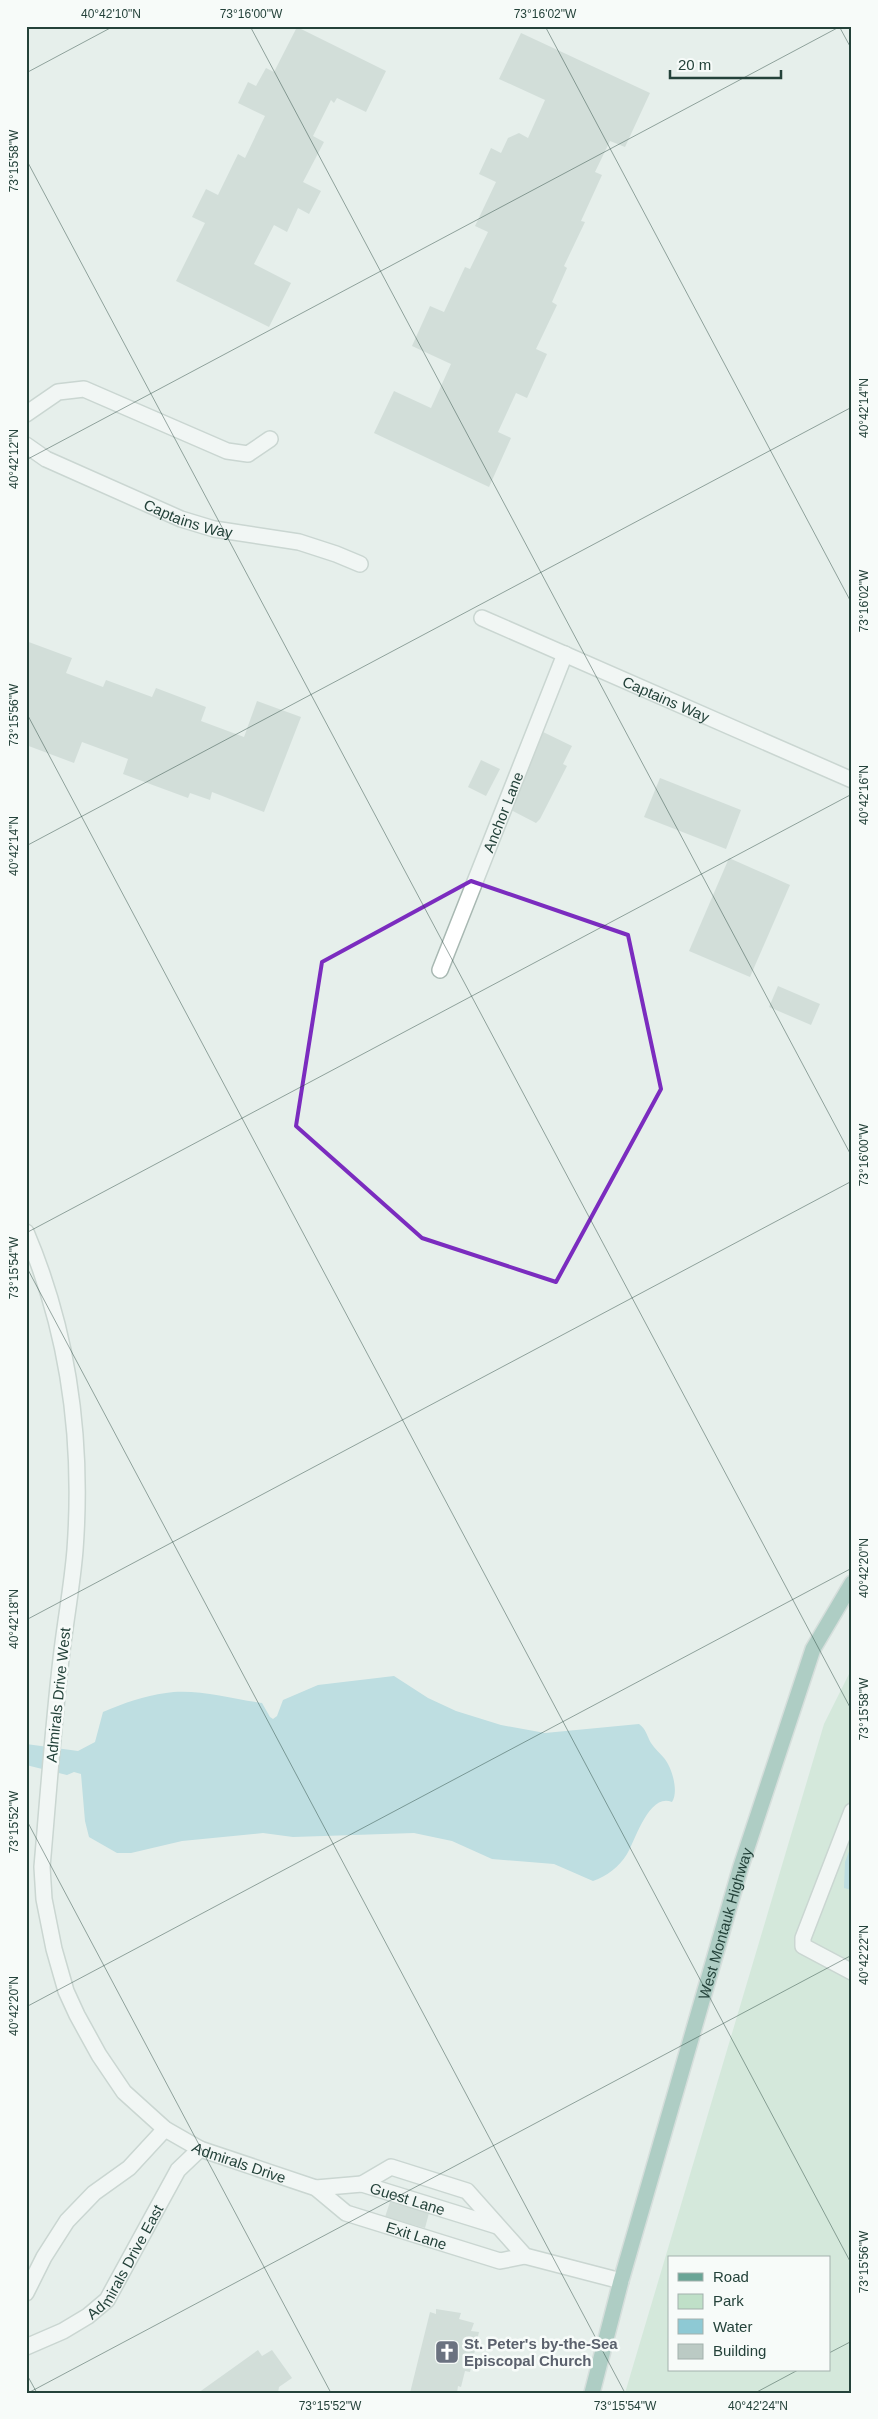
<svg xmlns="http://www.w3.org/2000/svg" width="878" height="2419" viewBox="0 0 878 2419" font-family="Arial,sans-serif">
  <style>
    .green { fill: #bfe0c8; fill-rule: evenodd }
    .water { fill: #8ec9d4 }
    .building { fill: #bbcac4 }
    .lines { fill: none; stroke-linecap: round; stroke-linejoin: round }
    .service-casing { stroke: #a8b8b2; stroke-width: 18 }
    .minor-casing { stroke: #a8b8b2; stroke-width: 18 }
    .primary-casing { stroke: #c2cac8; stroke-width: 18 }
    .service { stroke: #fff; stroke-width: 15 }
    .minor { stroke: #fff; stroke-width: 15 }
    .primary { stroke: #6aa596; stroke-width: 15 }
    .marked { fill: none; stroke: #7b2cbf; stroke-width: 4; stroke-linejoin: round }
    .ticks { fill: none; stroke: #24423a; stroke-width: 1; stroke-opacity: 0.45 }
    .labels { text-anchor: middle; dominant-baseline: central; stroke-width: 5; stroke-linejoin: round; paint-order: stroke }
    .street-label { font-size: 15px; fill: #24423a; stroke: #f7fbf9 }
    .worship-label { font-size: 15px; font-weight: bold; fill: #5b616d; stroke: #f7fbf9; text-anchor: start }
    .neatline { fill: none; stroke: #24423a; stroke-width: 2 }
    .ticks-label { font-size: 12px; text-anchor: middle; fill: #24423a }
  </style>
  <rect width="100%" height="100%" fill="#e6efeb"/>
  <path class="green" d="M852 1668V2393H625L824 1724ZM669 2258H829V2370H669Z"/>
  <g class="water">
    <path d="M394 1676 428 1698 456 1711 501 1725 545 1733 639 1724C646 1729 647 1736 651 1743 655 1749 660 1753 664 1758 672 1767 679 1792 672 1802 649 1792 635 1841 627 1854 619 1867 607 1876 593 1881L554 1864 492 1859 452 1841 414 1833 293 1837 263 1833 182 1841 131 1853H117L89 1837 85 1821 81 1774 74 1772 67 1775 26 1765V1744L78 1751 95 1742 103 1712C124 1703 144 1696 166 1693 194 1688 233 1699 262 1703L270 1717 273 1719 277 1716 283 1700 318 1685Z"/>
    <path d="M852 1843V1890L844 1888 845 1862Z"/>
  </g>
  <g class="building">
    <path d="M297 27 386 71 366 112 337 98 334 103 331 100 313 136 324 142 303 182 321 191 309 214 298 208 287 232 274 225 254 264 291 283 269 327 176 281 205 223 192 217 206 189 218 195 238 154 245 158 265 116 238 103 248 82 256 86 266 68 274 72Z"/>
    <path d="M521 33 650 93 625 147 610 141 595 172 602 175 581 221 585 222 564 266 567 268 552 302 557 305 536 349 547 354 527 398 516 393 498 432 511 438 489 487 374 433 394 391 431 408 451 364 412 346 430 306 444 312 465 267 470 269 488 232 475 226 496 182 479 174 491 148 501 153 508 138 519 133 528 138 545 100 499 79Z"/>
    <path d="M26 641 72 658 66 673 103 687 106 680 152 697 156 688 206 707 201 721 244 737 257 701 301 717 264 812 212 792 210 800 190 793 188 798 123 774 128 759 82 742 74 763 26 745Z"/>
    <path d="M541 731 572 746 563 764 567 766 540 819 536 823 503 806Z"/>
    <path d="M481 760 500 769 486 796 468 787Z"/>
    <path d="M660 778 741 810 726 849 644 817Z"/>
    <path d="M729 858 790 885 750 977 689 951Z"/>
    <path d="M778 986 820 1004 811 1025 769 1007Z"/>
    <path d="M390 2202 429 2213 425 2228 385 2217Z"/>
    <path d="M436 2309 461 2313 459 2319 474 2323 471 2331 479 2332 470 2372 465 2371 461 2387 458 2386 457 2393H410L430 2312 436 2314Z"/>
    <path d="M258 2350 262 2356 272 2350 292 2378 279 2387 278 2393H198Z"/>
  </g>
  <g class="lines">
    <defs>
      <path id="service" d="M852 1811 803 1938V1946L852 1972"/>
      <g id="minor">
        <path d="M26 414 58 392 84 389 227 451 248 454 270 439"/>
        <path id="s1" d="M26 445 46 459 181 519 214 529 299 542 336 554 360 564"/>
        <path id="s2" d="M482 618 852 780"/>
        <path id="s3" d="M440 970 565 654"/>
        <path id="s4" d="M26 1232C69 1333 83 1441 75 1550 72 1587 65 1623 61 1659 53 1728 48 1798 42 1867L44 1899 54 1949 66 1991 77 2015 99 2055 124 2092 165 2129 200 2149 316 2188 346 2213 500 2261 525 2256"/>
        <path d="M362 2184 391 2167 467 2191 525 2256 621 2281"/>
        <path id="s5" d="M316 2188 362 2184 497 2226"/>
        <path d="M26 2293 44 2257 67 2221 94 2193 129 2168 165 2129"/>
        <path id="s6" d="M26 2347 63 2331 88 2316 107 2300 178 2170 200 2149"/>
      </g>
      <g id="primary">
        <path id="s7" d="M592 2393 621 2281 741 1866 813 1649 852 1583"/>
      </g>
    </defs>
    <use href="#service" class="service-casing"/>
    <use href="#minor" class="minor-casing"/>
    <use href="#primary" class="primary-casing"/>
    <use href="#service" class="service"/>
    <use href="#minor" class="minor"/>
    <use href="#primary" class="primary"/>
  </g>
  <path d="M0 0H878V2419H0ZM471 881 628 935 661 1089 556 1282 422 1238 296 1126 322 962Z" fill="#e6efeb" fill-opacity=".55" fill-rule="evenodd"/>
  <path class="marked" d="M471 881 628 935 661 1089 556 1282 422 1238 296 1126 322 962Z"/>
  <path class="ticks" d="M250 26 852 1157M545 26 852 604M839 26 852 50M26 73 114 26M26 159 852 1711M26 460 841 26M26 712 852 2265M26 846 852 407M26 1233 852 794M26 1266 625 2393M26 1620 852 1181M26 1819 331 2393M26 2007 852 1568M829 2353 852 2341M26 2373 37 2393M28 2393 852 1955M755 2393 798 2370"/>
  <defs>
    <symbol id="church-square" viewBox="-11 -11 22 22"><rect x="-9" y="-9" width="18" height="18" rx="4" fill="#6b7280" stroke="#f7fbf9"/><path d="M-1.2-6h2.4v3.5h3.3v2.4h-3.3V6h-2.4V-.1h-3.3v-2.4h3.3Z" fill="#fff"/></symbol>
  </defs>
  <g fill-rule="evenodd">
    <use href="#church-square" x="433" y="2338" width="28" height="28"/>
  </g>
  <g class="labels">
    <g class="street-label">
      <text stroke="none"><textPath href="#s1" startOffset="179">Captains Way</textPath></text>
      <text stroke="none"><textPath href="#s2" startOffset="201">Captains Way</textPath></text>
      <text stroke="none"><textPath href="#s3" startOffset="170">Anchor Lane</textPath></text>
      <text transform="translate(58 1695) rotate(-84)">Admirals Drive West</text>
      <text stroke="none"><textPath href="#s7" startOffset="488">West Montauk Highway</textPath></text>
      <text stroke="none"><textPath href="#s4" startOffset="1024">Admirals Drive</textPath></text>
      <text stroke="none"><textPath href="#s5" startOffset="94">Guest Lane</textPath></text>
      <text stroke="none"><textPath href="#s4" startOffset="1218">Exit Lane</textPath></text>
      <text stroke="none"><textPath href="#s6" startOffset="136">Admirals Drive East</textPath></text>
    </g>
    <g class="worship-label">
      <text x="464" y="2343">St. Peter's by-the-Sea<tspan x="464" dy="17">Episcopal Church</tspan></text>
    </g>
  </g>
  <rect width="878" height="2419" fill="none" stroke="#f7fbf9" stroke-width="55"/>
  <rect x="668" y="2256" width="162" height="115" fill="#f7fbf9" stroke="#a3b1ad"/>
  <rect x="678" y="2273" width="25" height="8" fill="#6aa596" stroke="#a3b1ad"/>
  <text x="713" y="2282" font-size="15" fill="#24423a">Road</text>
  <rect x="678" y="2294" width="25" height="15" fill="#bfe0c8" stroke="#a3b1ad"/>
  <text x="713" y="2306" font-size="15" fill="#24423a">Park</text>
  <rect x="678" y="2319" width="25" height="15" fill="#8ec9d4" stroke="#a3b1ad"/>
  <text x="713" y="2332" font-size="15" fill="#24423a">Water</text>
  <rect x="678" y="2344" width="25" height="15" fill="#bbcac4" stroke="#a3b1ad"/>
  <text x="713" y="2356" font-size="15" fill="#24423a">Building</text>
  <path d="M670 70v8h111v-8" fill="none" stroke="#24423a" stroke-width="2.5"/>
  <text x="678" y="70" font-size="15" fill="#24423a" stroke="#f7fbf9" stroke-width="4" paint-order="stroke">20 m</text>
  <rect x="28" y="28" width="822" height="2364" class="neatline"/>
  <g class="ticks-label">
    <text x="111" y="18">40°42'10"N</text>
    <text x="251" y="18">73°16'00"W</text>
    <text x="545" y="18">73°16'02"W</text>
    <text transform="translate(14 161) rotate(-90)" y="4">73°15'58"W</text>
    <text transform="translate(864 408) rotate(-90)" y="4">40°42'14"N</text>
    <text transform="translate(14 459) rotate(-90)" y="4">40°42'12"N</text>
    <text transform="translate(864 601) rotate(-90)" y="4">73°16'02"W</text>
    <text transform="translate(14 715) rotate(-90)" y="4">73°15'56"W</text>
    <text transform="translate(864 795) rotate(-90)" y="4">40°42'16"N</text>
    <text transform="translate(14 846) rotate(-90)" y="4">40°42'14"N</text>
    <text transform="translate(864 1155) rotate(-90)" y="4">73°16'00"W</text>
    <text transform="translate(14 1268) rotate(-90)" y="4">73°15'54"W</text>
    <text transform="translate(864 1568) rotate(-90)" y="4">40°42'20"N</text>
    <text transform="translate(14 1619) rotate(-90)" y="4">40°42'18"N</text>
    <text transform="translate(864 1709) rotate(-90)" y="4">73°15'58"W</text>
    <text transform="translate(14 1822) rotate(-90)" y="4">73°15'52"W</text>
    <text transform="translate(864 1955) rotate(-90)" y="4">40°42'22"N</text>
    <text transform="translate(14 2006) rotate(-90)" y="4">40°42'20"N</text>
    <text transform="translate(864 2262) rotate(-90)" y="4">73°15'56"W</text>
    <text x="330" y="2410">73°15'52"W</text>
    <text x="625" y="2410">73°15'54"W</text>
    <text x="758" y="2410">40°42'24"N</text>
  </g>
</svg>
